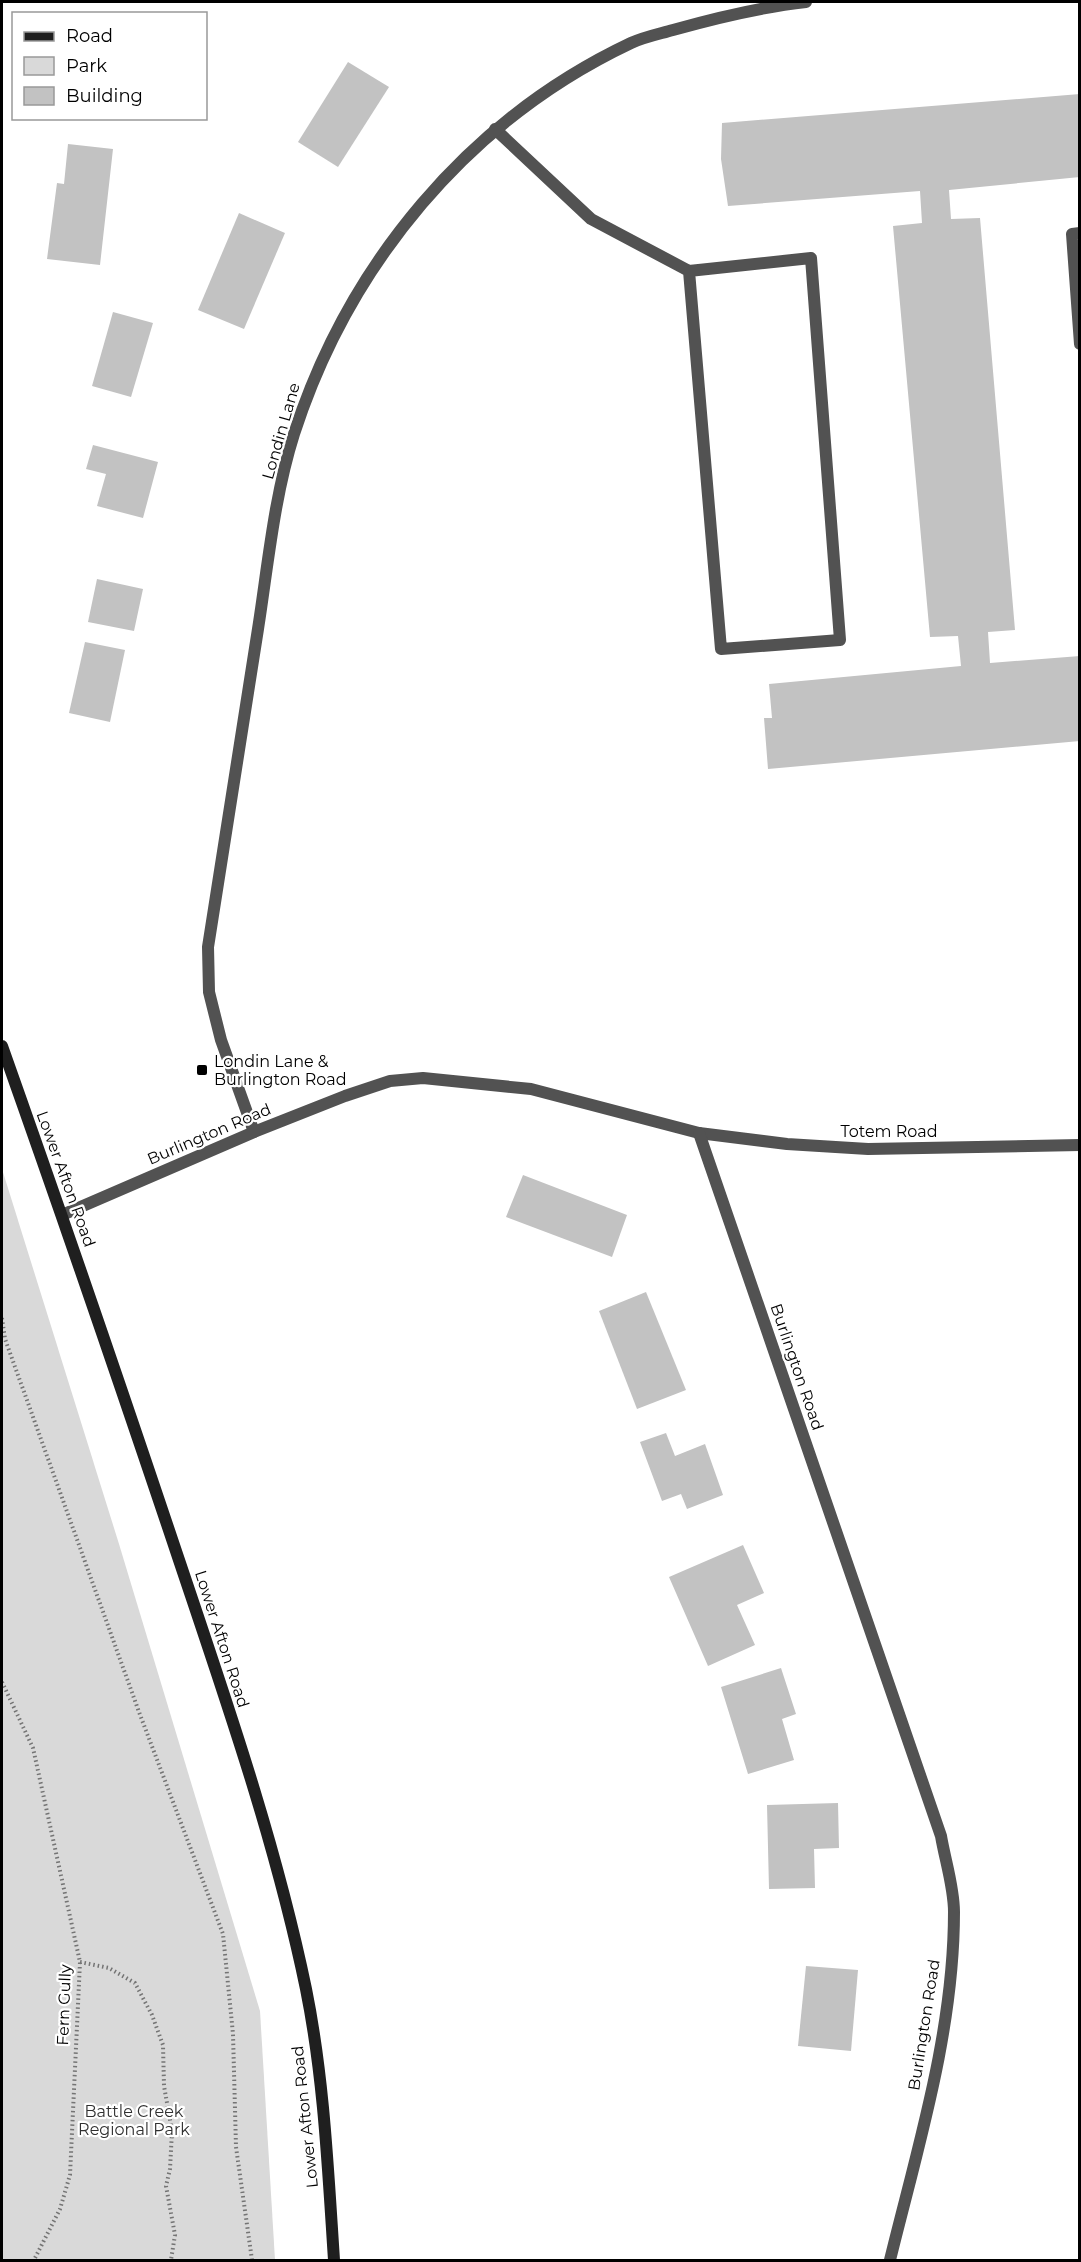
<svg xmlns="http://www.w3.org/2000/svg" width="1081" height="2262" viewBox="0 0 1081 2262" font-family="Montserrat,sans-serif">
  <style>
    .green { fill: #d9d9d9 }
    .building { fill: #c2c2c2 }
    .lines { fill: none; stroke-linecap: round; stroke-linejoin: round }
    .path { stroke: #747474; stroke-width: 4; stroke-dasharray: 1.5 3; stroke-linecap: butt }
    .service { stroke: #525252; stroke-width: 12 }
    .minor { stroke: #525252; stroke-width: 12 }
    .tertiary { stroke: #525252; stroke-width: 12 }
    .secondary { stroke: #1f1f1f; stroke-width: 12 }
    .poi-dot { fill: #000; stroke: #fff; stroke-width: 2 }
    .labels { text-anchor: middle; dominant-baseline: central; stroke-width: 4.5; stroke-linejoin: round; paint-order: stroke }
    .street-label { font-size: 16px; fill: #000; stroke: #fff }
    .poi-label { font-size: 16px; fill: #000; stroke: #fff; text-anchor: start }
    .park-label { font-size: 16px; fill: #303030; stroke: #fff }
  </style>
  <rect width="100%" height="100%" fill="#fff"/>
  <path class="green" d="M2 1169 119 1544 260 2011 275 2260H2Z"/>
  <g class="building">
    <path d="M348 62 389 87 338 167 298 142Z"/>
    <path d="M1080 94V177L949 190 951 219 980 218 1015 630 988 632 990 663 1080 656V741L768 769 764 718H772L769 684 961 666 958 636 930 637 893 226 922 223 920 191 728 206 721 159 722 123Z"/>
    <path d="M68 144 113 149 100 265 47 259 57 183 64 184Z"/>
    <path d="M239 213 285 233 244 329 198 310Z"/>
    <path d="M113 312 153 323 131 397 92 386Z"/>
    <path d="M93 445 158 462 143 518 97 506 106 474 86 469Z"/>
    <path d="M97 579 143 589 134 631 88 622Z"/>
    <path d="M85 642 125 650 110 722 69 713Z"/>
    <path d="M523 1175 627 1215 612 1257 506 1217Z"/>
    <path d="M646 1292 686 1390 637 1409 599 1311Z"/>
    <path d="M666 1433 675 1456 705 1444 723 1495 687 1509 681 1494 662 1501 640 1442Z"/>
    <path d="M743 1545 764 1593 737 1605 755 1645 708 1666 669 1577Z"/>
    <path d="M781 1668 796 1714 782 1719 794 1760 748 1774 721 1687Z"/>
    <path d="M838 1803 839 1848 814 1849 815 1888 769 1889 767 1805Z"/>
    <path d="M806 1966 858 1970 851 2051 798 2046Z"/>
  </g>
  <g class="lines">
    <g class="path">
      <path d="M2 1318 5 1339 139 1712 223 1934 233 2034 236 2147 252 2260"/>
      <path d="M2 1682 33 1748 80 1962 70 2175 60 2209 34 2260"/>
      <path d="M80 1962 109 1968 135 1983 152 2015 163 2045 164 2086 172 2131 170 2169 166 2186 175 2235 171 2260"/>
    </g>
    <g class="service">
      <path d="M495 129 591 219 689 271 721 649 840 640 811 258 689 271"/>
      <path d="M1080 233 1072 234 1080 344"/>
    </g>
    <g class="minor">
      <path d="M254 1132 345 1096 390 1081 423 1078 531 1089 699 1133 787 1144 868 1149 1080 1145"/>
      <path d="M699 1133 941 1836C945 1860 954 1887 954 1912 954 2031 918 2146 890 2260"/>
    </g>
    <path class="tertiary" d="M62 1215 254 1132 221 1040 209 992 208 947C224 841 241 735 258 629 268 565 274 497 294 434 349 264 468 120 631 43 644 37 659 34 673 30 716 18 761 7 806 2"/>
    <path class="secondary" d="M2 1046C63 1218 122 1390 180 1563 227 1703 276 1844 306 1989 324 2078 328 2170 334 2260"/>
  </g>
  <rect class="poi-dot" x="196" y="1064" width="12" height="12" rx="3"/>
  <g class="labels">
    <g class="street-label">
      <text transform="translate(281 431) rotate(-74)">Londin Lane</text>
      <text x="889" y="1131">Totem Road</text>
      <text transform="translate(209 1134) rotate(-23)">Burlington Road</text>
      <text transform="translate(66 1179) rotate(70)">Lower Afton Road</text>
      <text transform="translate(797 1367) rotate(71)">Burlington Road</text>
      <text transform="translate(222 1639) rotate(72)">Lower Afton Road</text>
      <text transform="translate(64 2005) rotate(-88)">Fern Gully</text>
      <text transform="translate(924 2025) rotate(-81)">Burlington Road</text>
      <text transform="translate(305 2117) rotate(-96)">Lower Afton Road</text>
    </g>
    <g class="poi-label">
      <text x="214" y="1061">Londin Lane &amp;<tspan x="214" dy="18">Burlington Road</tspan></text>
    </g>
    <g class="park-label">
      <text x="134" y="2111">Battle Creek<tspan x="134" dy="18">Regional Park</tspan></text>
    </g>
  </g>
  <rect width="1081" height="2262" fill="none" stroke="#000000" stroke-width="6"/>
  <rect x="12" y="12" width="195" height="108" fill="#ffffff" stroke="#999999" stroke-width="1.5"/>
  <rect x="24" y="32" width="30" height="9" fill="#1f1f1f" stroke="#999999" stroke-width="1.5"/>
  <text x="66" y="42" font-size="18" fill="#000000">Road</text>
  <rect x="24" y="57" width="30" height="18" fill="#d9d9d9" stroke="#999999" stroke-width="1.5"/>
  <text x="66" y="72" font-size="18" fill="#000000">Park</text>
  <rect x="24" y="87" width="30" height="18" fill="#c2c2c2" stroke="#999999" stroke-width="1.5"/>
  <text x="66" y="102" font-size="18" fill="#000000">Building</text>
</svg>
